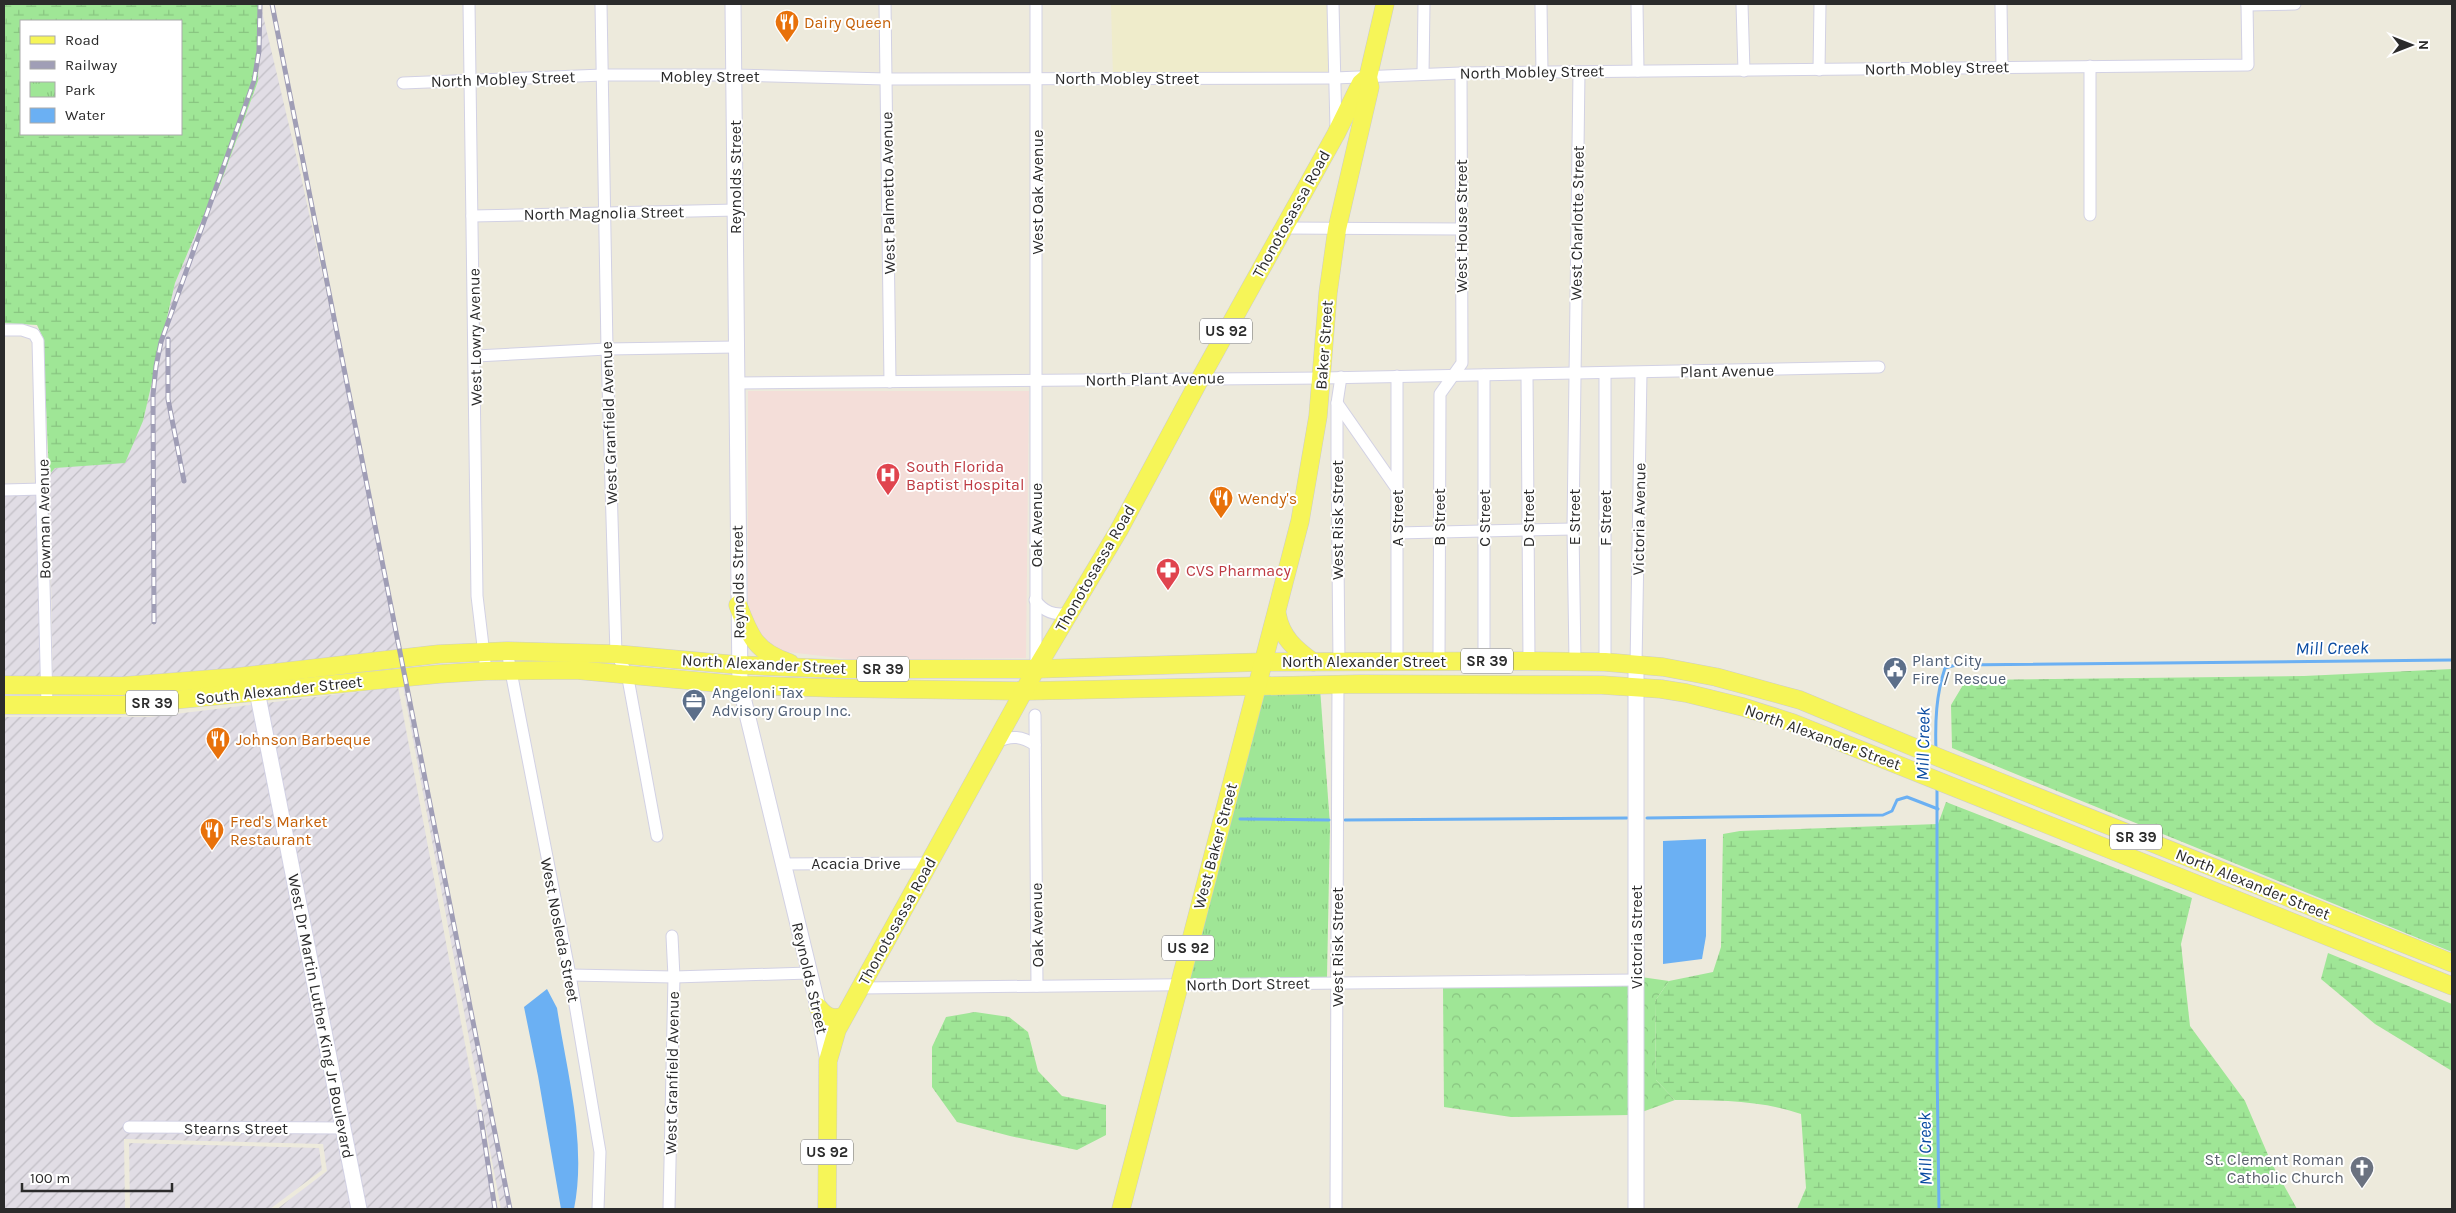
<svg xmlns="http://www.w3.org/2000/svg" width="2456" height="1213" viewBox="0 0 2456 1213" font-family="Karla,sans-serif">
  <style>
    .industrial { fill: url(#industrial-furrows) }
    .education { fill: #efeccb }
    .medical { fill: #f4ded9 }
    .forest { fill: url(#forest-crowns) }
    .wetland { fill: url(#wetland-marsh); fill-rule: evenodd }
    .park { fill: url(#park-tufts) }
    .water { fill: #6bb0f3 }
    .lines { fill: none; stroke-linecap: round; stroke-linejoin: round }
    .stream { stroke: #6bb0f3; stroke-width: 3 }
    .street-casing { stroke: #d2d1e4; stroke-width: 13 }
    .secondary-casing { stroke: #d2d1e4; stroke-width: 17 }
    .primary-casing { stroke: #ccc; stroke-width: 19 }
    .street { stroke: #fff; stroke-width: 11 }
    .secondary { stroke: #fff; stroke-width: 15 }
    .primary { stroke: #f6f558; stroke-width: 18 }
    .rail-casing { stroke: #a09eb6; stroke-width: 5 }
    .rail { stroke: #fff; stroke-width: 3; stroke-dasharray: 9; stroke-linecap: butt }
    .labels { text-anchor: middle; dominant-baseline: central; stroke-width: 4; stroke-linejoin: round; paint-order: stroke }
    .shield { fill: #fff; stroke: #6b6b6b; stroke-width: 1 }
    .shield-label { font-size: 15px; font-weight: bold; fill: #2b2b2b }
    .food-label { font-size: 16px; fill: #c56008; stroke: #fff; text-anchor: start }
    .street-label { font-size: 16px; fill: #2b2b2b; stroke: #fff }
    .health-label { font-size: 16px; fill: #be3a42; stroke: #fff; text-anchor: start }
    .service-label { font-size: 16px; fill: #4e5e75; stroke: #fff; text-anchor: start }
    .worship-label { font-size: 16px; fill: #5b616d; stroke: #fff; text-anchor: end }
    .water-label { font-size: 18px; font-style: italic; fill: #084aa1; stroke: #fff }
  </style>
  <defs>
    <pattern id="industrial-furrows" width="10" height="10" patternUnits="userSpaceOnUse" patternTransform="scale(1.25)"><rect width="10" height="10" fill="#e1dde5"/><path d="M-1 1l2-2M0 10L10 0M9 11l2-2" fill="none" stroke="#c1bec5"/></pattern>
    <pattern id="forest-crowns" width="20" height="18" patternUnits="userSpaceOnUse" patternTransform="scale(1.25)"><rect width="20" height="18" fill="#9fe696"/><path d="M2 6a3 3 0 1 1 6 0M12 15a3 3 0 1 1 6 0" fill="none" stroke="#89c581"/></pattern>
    <pattern id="wetland-marsh" width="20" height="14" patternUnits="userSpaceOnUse" patternTransform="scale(1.25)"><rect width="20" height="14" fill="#9fe696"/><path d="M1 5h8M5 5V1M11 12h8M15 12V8" fill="none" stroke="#89c581"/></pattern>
    <pattern id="park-tufts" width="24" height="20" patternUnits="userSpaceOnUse" patternTransform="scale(1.25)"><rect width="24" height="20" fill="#9fe696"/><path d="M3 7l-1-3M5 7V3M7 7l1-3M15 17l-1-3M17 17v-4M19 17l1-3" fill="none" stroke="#89c581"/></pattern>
  </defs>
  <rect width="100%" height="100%" fill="#edeadc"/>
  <g class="industrial">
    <path d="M261 7 300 172 362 456 399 653 121 681 53 680 49 475 54 468 76 465 143 421 175 283 198 228 220 185 258 81Z"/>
    <path d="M38 494 41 680H4V495Z"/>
    <path d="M406 685 463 983 508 1209H501L403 686Z"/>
    <path d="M398 687 496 1209H277L327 1171 323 1144 124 1139 125 1209H4V717H150Z"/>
    <path d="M129 1143 319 1148 322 1170 270 1209H130Z"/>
  </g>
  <path class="education" d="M1111 4H1333L1334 78H1113Z"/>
  <path class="medical" d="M748 391H1029L1026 658 857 660 779 651 763 642 753 627 748 600Z"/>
  <g class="forest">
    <path d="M1641 977 1669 981 1655 1001 1656 1080 1675 1100 1642 1112Z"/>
    <path d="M1630 985V1115L1511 1117 1444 1107 1443 987Z"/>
  </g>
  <g class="wetland">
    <path d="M4 4H260L258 81 220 185 198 228 175 283 143 421 125 463 55 468 49 475 43 338 37 325 4 323ZM21 21H181V134H21Z"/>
    <path d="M2452 669V952L1952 748 1951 705 1966 680 2304 676Z"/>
    <path d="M1946 802 2192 898 2181 944 2190 1026 2245 1101 2271 1162 2297 1209H1797L1806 1188 1801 1114C1760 1100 1718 1100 1675 1100L1656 1080 1655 1001 1669 981 1713 972 1721 947 1723 834 1740 831 1938 824Z"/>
    <path d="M2328 953 2452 1004V1071L2375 1024 2321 979Z"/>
    <path d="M975 1012 1009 1017 1028 1032 1038 1071 1062 1096 1106 1105V1135L1077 1150 1010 1136 957 1122 932 1087V1047L946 1017Z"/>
  </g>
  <path class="park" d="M1320 688 1330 825 1327 977 1186 979 1261 691Z"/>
  <g class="water">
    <path d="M1706 839V936L1702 959 1663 964V841Z"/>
    <path d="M547 989 557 1008C567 1073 587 1144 574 1209H561L538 1076 524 1007Z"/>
  </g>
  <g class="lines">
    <g class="stream">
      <path d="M1936 751C1935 722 1936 695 1945 668L1956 665 2452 660"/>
      <path d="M1937 787V1065L1939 1209"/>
      <path d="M1647 818 1883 815 1892 811 1897 800 1907 797 1938 809"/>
      <path d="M1240 819 1329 820"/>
      <path d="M1345 820 1627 818"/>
    </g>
    <defs>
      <g id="street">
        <path d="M469 4 477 596 486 671"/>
        <path d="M601 4 607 349 616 654 627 673 657 836"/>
        <path d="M885 4 890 382"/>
        <path d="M1036 4V667"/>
        <path d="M1333 4 1336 129"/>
        <path d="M1541 4 1542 72"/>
        <path d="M1637 4 1638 71"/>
        <path d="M1742 4 1744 71"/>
        <path d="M2001 4 2002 67"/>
        <path d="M2247 5 2295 4"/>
        <path d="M2090 66V215"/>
        <path d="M1819 70 1820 4"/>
        <path d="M1423 74 1424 4"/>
        <path d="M403 83 603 75H734L886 79 1334 78 1461 73 2248 65 2247 4"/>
        <path d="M472 216 736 210"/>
        <path d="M1283 228 1461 229"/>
        <path d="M4 330H22L34 334 38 341 47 705"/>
        <path d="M476 356 607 349 736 347"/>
        <path d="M1605 373V662"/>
        <path d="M1484 375V661"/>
        <path d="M1527 375 1529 661"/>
        <path d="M1397 376V661"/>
        <path d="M736 383 1322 378 1879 367"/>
        <path d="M1337 403 1397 489"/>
        <path d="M4 490 43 489"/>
        <path d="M1397 533 1573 529"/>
        <path d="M1035 600C1044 612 1054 616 1069 613"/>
        <path d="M507 651 570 975 600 1152 598 1209"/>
        <path d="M1439 661 1440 394 1462 363 1461 73"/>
        <path d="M1575 661 1573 529 1579 72"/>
        <path d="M1339 662 1337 457V403L1341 377"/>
        <path d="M1636 665 1641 373"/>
        <path d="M1035 715 1037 986"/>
        <path d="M997 742C1011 735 1022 736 1035 745"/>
        <path d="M783 864 929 863"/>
        <path d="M570 975 674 977 809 973"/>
        <path d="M860 988 1635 980"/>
        <path d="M129 1127 343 1128"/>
        <path d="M669 1209 674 977 672 936"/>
        <path d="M1336 1209 1338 684"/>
      </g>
      <g id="secondary">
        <path d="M733 4 740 685 818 1007 828 1061"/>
        <path d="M255 681 359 1209"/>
        <path d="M1636 1209V665"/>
      </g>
      <g id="primary">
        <path d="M738 605C750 637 756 652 790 663"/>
        <path d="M1277 614C1281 637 1295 649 1313 662"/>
        <path d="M4 685 122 686 237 677 439 654 507 651 616 654 739 665 840 669H1036L1263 662 1529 661 1605 662 1663 667 1716 677 1800 700 1940 758 2452 963"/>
        <path d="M4 705H122L439 674 486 671 576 670 740 685 832 688 1026 691 1360 684 1602 685 1661 689 1686 693 1743 707 1793 723 2452 986"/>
        <path d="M818 1007C826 1017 832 1020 844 1016"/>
        <path d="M827 1209 828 1061 837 1030 1036 669 1119 530 1200 379 1336 134 1361 83 1368 77"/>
        <path d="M1121 1209 1300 521 1318 416 1328 293 1337 229 1370 87 1368 77 1385 4"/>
      </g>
    </defs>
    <use href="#street" class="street-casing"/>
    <use href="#secondary" class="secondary-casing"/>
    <use href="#primary" class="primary-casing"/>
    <use href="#street" class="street"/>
    <use href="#secondary" class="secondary"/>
    <use href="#primary" class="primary"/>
    <defs>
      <g id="rail">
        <path d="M272 4 510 1209"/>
        <path d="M168 339V399L184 481"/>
        <path d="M154 622 153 395 156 366 161 342 254 81 259 51 260 4"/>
        <path d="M480 1112 495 1209"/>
      </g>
    </defs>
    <use href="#rail" class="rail-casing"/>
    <use href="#rail" class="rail"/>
  </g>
  <defs>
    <symbol id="restaurant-pin" viewBox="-11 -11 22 30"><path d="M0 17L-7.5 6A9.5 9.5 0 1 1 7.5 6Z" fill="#e8710a" stroke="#fff"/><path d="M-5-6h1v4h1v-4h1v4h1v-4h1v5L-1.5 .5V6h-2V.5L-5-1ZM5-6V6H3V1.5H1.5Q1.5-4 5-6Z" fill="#fff"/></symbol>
    <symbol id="hospital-pin" viewBox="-11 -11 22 30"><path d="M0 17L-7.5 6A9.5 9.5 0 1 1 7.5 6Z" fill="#e0444e" stroke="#fff"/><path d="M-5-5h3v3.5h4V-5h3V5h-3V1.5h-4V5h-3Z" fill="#fff"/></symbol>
    <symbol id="pharmacy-pin" viewBox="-11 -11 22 30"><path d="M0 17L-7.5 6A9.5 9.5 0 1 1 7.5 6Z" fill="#e0444e" stroke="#fff"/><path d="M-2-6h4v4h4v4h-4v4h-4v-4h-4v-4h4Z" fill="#fff"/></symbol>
    <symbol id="civic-pin" viewBox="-11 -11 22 30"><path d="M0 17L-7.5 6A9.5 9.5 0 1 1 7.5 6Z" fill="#5c6f8a" stroke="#fff"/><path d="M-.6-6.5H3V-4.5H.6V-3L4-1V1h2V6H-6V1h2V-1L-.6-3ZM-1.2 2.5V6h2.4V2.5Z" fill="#fff"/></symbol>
    <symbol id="office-pin" viewBox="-11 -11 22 30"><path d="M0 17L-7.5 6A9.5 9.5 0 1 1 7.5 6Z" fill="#5c6f8a" stroke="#fff"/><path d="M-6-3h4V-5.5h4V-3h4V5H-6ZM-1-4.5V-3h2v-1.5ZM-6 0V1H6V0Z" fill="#fff"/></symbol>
    <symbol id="church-pin" viewBox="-11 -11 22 30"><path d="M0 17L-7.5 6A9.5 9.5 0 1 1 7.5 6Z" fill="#6b7280" stroke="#fff"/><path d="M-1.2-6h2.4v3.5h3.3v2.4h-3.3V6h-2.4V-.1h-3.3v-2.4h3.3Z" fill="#fff"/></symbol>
  </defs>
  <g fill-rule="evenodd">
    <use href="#restaurant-pin" x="773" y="8" width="28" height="38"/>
    <use href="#hospital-pin" x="874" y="461" width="28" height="38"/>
    <use href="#restaurant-pin" x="1207" y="484" width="28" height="38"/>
    <use href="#pharmacy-pin" x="1154" y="556" width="28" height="38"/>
    <use href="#civic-pin" x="1881" y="655" width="28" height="38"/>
    <use href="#office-pin" x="680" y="687" width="28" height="38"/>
    <use href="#restaurant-pin" x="204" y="725" width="28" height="38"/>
    <use href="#restaurant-pin" x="198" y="816" width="28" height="38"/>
    <use href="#church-pin" x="2348" y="1154" width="28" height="38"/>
  </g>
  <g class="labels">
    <g class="shield">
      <rect x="1200" y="318.5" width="52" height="25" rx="4"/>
      <rect x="1461" y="648.5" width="52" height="25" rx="4"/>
      <rect x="857" y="656.5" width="52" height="25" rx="4"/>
      <rect x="126" y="690.5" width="52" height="25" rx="4"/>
      <rect x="2110" y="824.5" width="52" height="25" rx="4"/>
      <rect x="1162" y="935.5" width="52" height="25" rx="4"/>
      <rect x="801" y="1139.5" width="52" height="25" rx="4"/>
    </g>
    <g class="shield-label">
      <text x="1226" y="331">US 92</text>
      <text x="1487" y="661">SR 39</text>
      <text x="883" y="669">SR 39</text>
      <text x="152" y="703">SR 39</text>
      <text x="2136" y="837">SR 39</text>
      <text x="1188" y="948">US 92</text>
      <text x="827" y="1152">US 92</text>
    </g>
    <g class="food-label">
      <text x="804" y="22">Dairy Queen</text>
      <text x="1238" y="498">Wendy's</text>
      <text x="236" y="739">Johnson Barbeque</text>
      <text x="230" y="821">Fred's Market<tspan x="230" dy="18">Restaurant</tspan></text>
    </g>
    <g class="street-label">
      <text transform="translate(1937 68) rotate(-1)">North Mobley Street</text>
      <text transform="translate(1532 72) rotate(-1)">North Mobley Street</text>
      <text x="710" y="76">Mobley Street</text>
      <text x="1127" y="78">North Mobley Street</text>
      <text transform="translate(503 79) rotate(-2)">North Mobley Street</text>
      <text transform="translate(735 177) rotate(-90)">Reynolds Street</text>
      <text transform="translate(1037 192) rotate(-90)">West Oak Avenue</text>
      <text transform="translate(888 193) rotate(-91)">West Palmetto Avenue</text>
      <text transform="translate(604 213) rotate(-1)">North Magnolia Street</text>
      <text transform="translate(1291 214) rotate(-61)">Thonotosassa Road</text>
      <text transform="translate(1577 223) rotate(-89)">West Charlotte Street</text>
      <text transform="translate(1461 226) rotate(-90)">West House Street</text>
      <text transform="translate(475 337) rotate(-91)">West Lowry Avenue</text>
      <text transform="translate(1324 345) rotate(-86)">Baker Street</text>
      <text transform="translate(1727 371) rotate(-1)">Plant Avenue</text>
      <text transform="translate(1155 379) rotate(-1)">North Plant Avenue</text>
      <text transform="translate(609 423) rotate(-92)">West Granfield Avenue</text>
      <text transform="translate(1439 517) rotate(-90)">B Street</text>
      <text transform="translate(1574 517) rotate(-90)">E Street</text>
      <text transform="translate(1397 518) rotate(-90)">A Street</text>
      <text transform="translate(1484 518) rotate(-90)">C Street</text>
      <text transform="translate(1528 518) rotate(-90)">D Street</text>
      <text transform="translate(1605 518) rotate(-90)">F Street</text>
      <text transform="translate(44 519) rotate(-91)">Bowman Avenue</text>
      <text transform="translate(1639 519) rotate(-89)">Victoria Avenue</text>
      <text transform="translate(1337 520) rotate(-90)">West Risk Street</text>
      <text transform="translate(1036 525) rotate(-90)">Oak Avenue</text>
      <text transform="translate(1095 568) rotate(-60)">Thonotosassa Road</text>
      <text transform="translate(738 582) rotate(-91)">Reynolds Street</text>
      <text x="1364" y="661">North Alexander Street</text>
      <text transform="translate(764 664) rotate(3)">North Alexander Street</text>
      <text transform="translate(279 690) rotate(-6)">South Alexander Street</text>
      <text transform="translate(1823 737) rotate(20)">North Alexander Street</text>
      <text transform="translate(1215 846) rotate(-75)">West Baker Street</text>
      <text x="856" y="863">Acacia Drive</text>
      <text transform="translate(2253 884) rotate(22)">North Alexander Street</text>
      <text transform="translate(897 921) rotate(-61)">Thonotosassa Road</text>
      <text transform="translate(1037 925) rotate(-91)">Oak Avenue</text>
      <text transform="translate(560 930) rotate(79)">West Nosleda Street</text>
      <text transform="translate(1636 937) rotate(-90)">Victoria Street</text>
      <text transform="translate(1337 947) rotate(-90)">West Risk Street</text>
      <text transform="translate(810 978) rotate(77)">Reynolds Street</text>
      <text transform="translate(1248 984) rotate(-1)">North Dort Street</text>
      <text transform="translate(321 1016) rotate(79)">West Dr Martin Luther King Jr Boulevard</text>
      <text transform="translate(672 1073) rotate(-89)">West Granfield Avenue</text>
      <text x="236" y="1128">Stearns Street</text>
    </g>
    <g class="health-label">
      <text x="906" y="466">South Florida<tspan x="906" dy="18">Baptist Hospital</tspan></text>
      <text x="1186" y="570">CVS Pharmacy</text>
    </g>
    <g class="service-label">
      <text x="1912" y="660">Plant City<tspan x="1912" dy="18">Fire / Rescue</tspan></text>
      <text x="712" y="692">Angeloni Tax<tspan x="712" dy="18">Advisory Group Inc.</tspan></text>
    </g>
    <g class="worship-label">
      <text x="2344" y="1159">St. Clement Roman<tspan x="2344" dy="18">Catholic Church</tspan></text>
    </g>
    <g class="water-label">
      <text transform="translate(2332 648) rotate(-1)">Mill Creek</text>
      <text transform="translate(1923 744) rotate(-89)">Mill Creek</text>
      <text transform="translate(1925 1149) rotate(-91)">Mill Creek</text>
    </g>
  </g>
  <rect width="2456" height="1213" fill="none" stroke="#2b2b2b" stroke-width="10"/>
  <rect x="20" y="20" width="162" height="115" fill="#ffffff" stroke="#aaaaaa"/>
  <rect x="30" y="36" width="25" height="8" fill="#f6f558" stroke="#aaaaaa"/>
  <text x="65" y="45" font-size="15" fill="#2b2b2b">Road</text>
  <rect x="30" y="61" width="25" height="8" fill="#a09eb6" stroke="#aaaaaa"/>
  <text x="65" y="70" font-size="15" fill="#2b2b2b">Railway</text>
  <rect x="30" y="82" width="25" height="15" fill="url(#park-tufts)" stroke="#aaaaaa"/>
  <text x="65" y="95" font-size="15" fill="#2b2b2b">Park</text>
  <rect x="30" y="108" width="25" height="15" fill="#6bb0f3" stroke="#aaaaaa"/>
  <text x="65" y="120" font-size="15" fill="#2b2b2b">Water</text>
  <g transform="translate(2411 45) rotate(90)" stroke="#ffffff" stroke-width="4" paint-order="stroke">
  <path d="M0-4L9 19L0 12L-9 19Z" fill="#2b2b2b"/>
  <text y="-8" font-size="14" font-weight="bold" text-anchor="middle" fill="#2b2b2b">N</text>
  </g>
  <path d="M22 1183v8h150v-8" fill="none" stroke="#2b2b2b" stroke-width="2.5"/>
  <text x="30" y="1183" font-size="15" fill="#2b2b2b" stroke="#ffffff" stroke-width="4" paint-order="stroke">100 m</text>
</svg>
